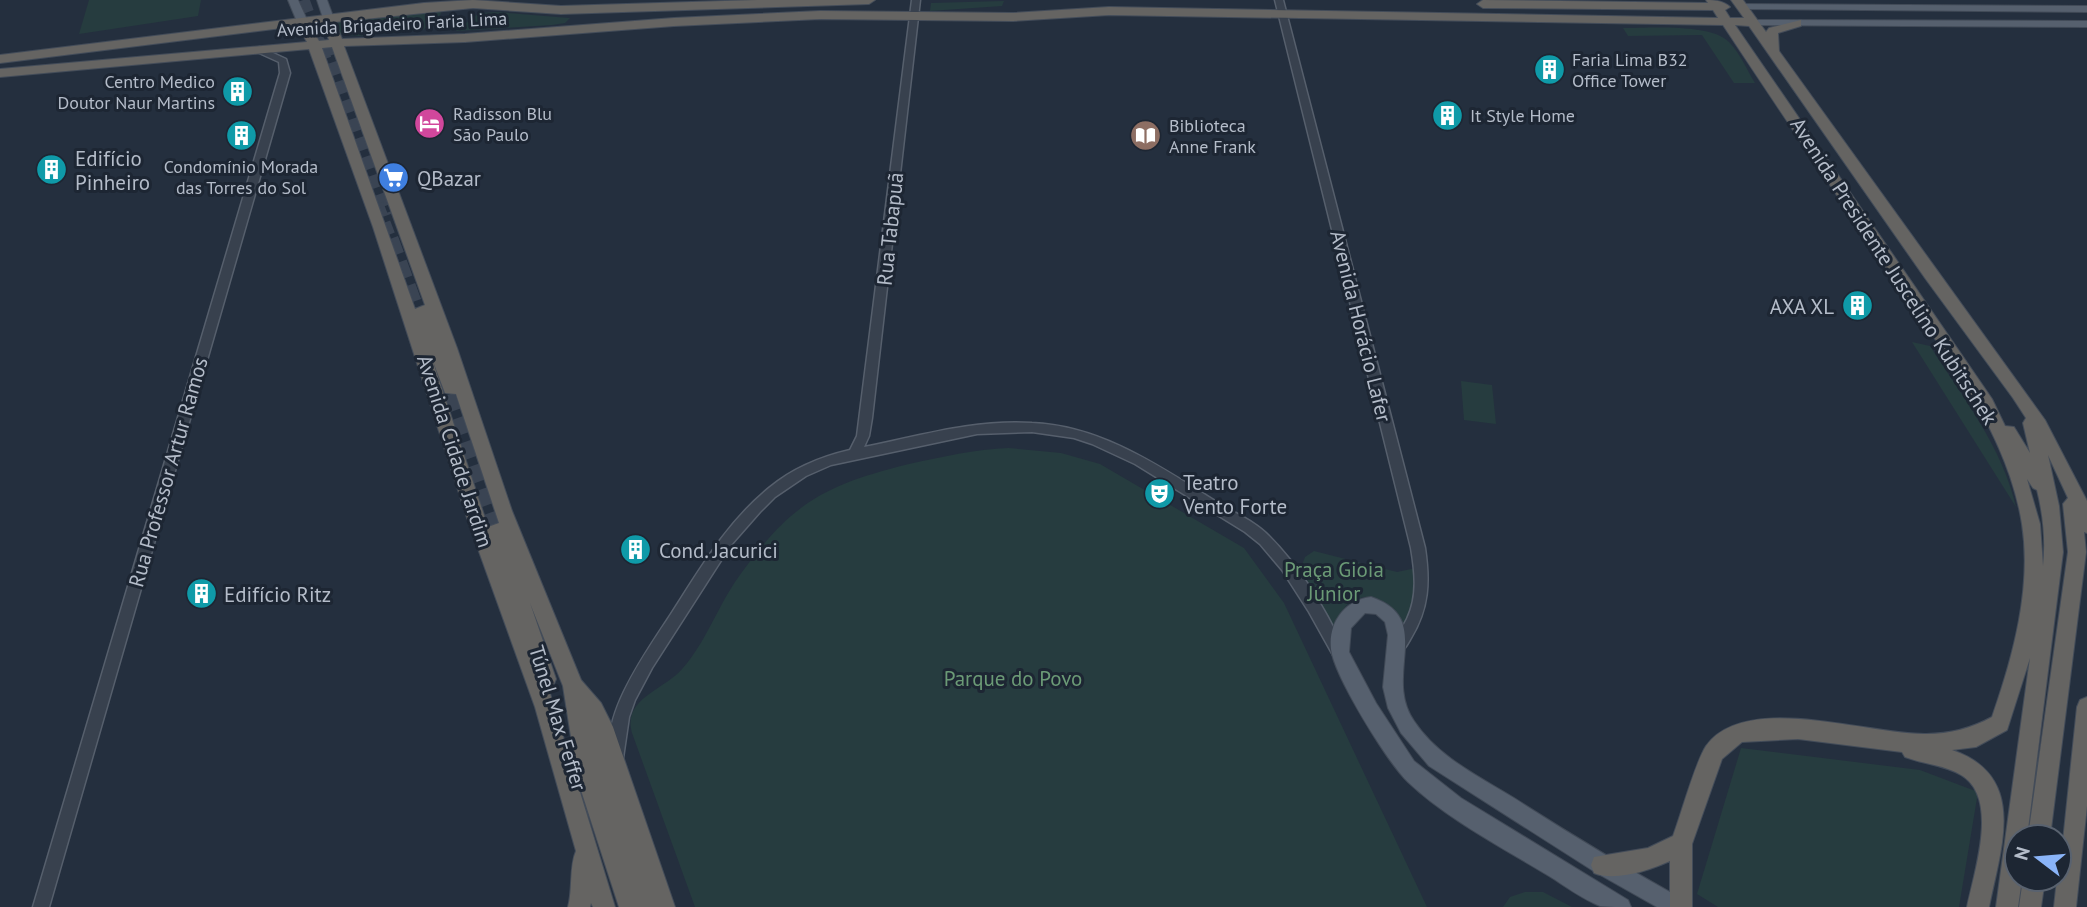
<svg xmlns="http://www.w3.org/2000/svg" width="2087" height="907" viewBox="0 0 2087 907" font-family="'PT Sans',sans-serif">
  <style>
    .green { fill: #263c3f }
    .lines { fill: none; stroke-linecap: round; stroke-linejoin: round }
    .trunk-tunnel-far1 { stroke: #3a4453; stroke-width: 13; stroke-dasharray: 13 7; stroke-linecap: butt }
    .trunk-tunnel { stroke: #3a4453; stroke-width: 17; stroke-dasharray: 17 8; stroke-linecap: butt }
    .tertiary-casing { stroke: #565f6c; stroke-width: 3 }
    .primary-casing { stroke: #414a57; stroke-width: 2 }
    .trunk-casing { stroke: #434c59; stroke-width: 2 }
    .tertiary { fill: #38414e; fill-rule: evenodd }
    .primary { fill: #56606e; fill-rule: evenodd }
    .trunk { fill: #656462; fill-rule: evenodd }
    .labels { text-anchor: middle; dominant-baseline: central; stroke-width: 6; stroke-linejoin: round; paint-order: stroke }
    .far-street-label { font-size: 18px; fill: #b4bcc9; stroke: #1d2633 }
    .far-poi-label { font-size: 18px; fill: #b4bcc9; stroke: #1d2633; text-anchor: start }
    .poi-label { font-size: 21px; fill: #b4bcc9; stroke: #1d2633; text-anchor: start }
    .street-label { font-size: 21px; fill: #b4bcc9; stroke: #1d2633 }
    .park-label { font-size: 21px; fill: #6b9a76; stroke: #1d2633 }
  </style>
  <rect width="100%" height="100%" fill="#242f3e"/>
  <g class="green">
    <path d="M89 0H201L198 16 79 34Z"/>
    <path d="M1004 1 1002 6 930 11 931 3Z"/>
    <path d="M440 10 441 14 423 30 358 36 338 34 337 23 339 22Z"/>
    <path d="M497 12 569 18H570L565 23 552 25 456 31 479 13Z"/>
    <path d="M1623 28C1647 28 1712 23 1729 42 1740 53 1747 70 1755 83H1734L1702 35 1628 36Z"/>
    <path d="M1912 342 1930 346C1963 398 2002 446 2016 507Z"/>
    <path d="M1461 381 1492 385 1496 424 1464 420Z"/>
    <path d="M1009 448 1061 453 1100 464 1244 548 1284 603 1427 907H695L632 733C622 698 665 690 683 668 705 643 717 609 735 582 789 505 820 486 909 464 942 457 975 449 1009 448Z"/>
    <path d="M1314 551 1397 572 1416 568C1418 587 1416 610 1403 626L1391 607 1364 597 1351 601 1345 607 1334 634 1301 568 1305 557Z"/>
    <path d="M1741 748 1920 770 1978 792 1959 907H1718L1697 894Z"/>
    <path d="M1525 892H1543L1572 907H1503L1510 897Z"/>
  </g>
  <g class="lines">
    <g class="trunk-tunnel-far1">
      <path d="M303 0 325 59"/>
      <path d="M327 43 388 215"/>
      <path d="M377 204 391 241"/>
    </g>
    <g class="trunk-tunnel">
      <path d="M390 239 423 329"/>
      <path d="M438 372 496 530"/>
    </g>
    <defs>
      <g id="tertiary">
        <path d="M912 0H920L872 418 869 436 864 447C919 436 975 419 1032 423 1103 426 1162 468 1220 504 1236 514 1256 522 1269 536 1301 568 1326 610 1345 651L1343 655 1338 657 1333 655 1309 612 1282 570 1260 544 1245 532 1135 464 1092 444 1074 438 1032 432 977 434 831 465 806 476 775 497 760 512 731 545 652 668 635 700 629 717 623 758 618 760 613 758C596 720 651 645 671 614 700 569 727 522 769 488 793 468 820 457 850 450L857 436Z"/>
        <path d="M1275 0H1283L1425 548C1430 582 1429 608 1411 638 1407 645 1404 651 1397 654L1392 652 1390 648C1395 638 1402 629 1407 619 1418 596 1415 572 1411 548Z"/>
        <path d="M260 47 286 59 290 73 49 907H33L280 73 279 62 257 52V48Z"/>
      </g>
      <g id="primary">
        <path d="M288 0H298L308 22 306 24H298Z"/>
        <path d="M317 0H327L334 19 332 21H324Z"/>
        <path d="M1742 4 2087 6V12L1738 9 1737 7Z"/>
        <path d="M1749 20 2087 21V27L1753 25 1749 24Z"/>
        <path d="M1371 597C1436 619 1382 675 1414 721 1438 757 1478 776 1514 798 1570 834 1627 868 1684 900L1687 907H1657L1595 872 1429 766 1401 733 1388 708 1383 687 1388 635 1385 622 1376 614 1365 613 1351 628 1349 652 1376 703 1414 761 1461 798 1628 900 1631 907C1622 907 1608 907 1600 906 1582 899 1565 886 1549 876 1503 848 1447 819 1408 782 1388 763 1334 676 1331 649 1328 623 1345 600 1371 597Z"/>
      </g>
      <g id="trunk">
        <path d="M473 0 561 6 757 0H875L869 4 561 14 473 8 335 22 342 39 465 34 674 18 820 11 1013 13 1109 7 1718 18 1713 10 1483 8 1477 4 1483 0 1708 3 1706 0C1715 0 1724 1 1730 7L1725 10 1730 18H1744L1731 0H1743L1766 32 1769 28 1801 20V26L1778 33 1779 51 2045 420 2087 501V533L2084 532 2086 552 2050 837H2028L2068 552 2063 504 2068 498 2048 455 2059 506 2063 552 2027 837H2017V879H2022L2018 907H1996L2030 658 2007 730 1976 747 1952 750C2028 776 2001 847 1989 907H1967C1974 872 2000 798 1961 775 1945 765 1923 764 1905 757L1902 752 1798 739 1742 742 1722 759 1692 844V907H1670V861C1650 870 1615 882 1594 873L1591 865 1594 857 1648 848 1673 836C1681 815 1695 763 1706 746 1745 691 1868 735 1926 734 1950 734 1972 728 1992 717 2013 657 2032 588 2022 524 2007 429 1941 350 1889 272 1833 190 1778 108 1723 25L1109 15 1013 21 820 19 674 26 465 42 344 46 457 348 512 511 581 680 601 703 613 727 675 907H619L578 781 563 686 530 603 556 679 553 686 548 687 615 907H593L591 903 590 907H568C573 889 569 867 576 851L535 707 468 521 373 227 309 49 0 77V69L307 42 298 26 0 63V55L424 3ZM323 23 329 40 319 41 310 25ZM1735 25 1749 26 1925 278 2013 398 2026 418 2023 423 2030 453 2014 427 2005 426 1992 399ZM332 47 425 305 415 309 322 48ZM431 356 445 393 456 394 499 523 488 527ZM2027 479 2033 488 2037 490C2043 514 2046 541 2043 566L2040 524Z"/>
        <path d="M2087 697V806L2076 907H2054L2057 879H2059L2077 707 2080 700Z"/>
        <path d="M2023 879H2045L2041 907H2019Z"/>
      </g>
    </defs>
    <use href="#tertiary" class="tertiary-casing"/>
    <use href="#primary" class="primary-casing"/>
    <use href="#trunk" class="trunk-casing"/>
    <use href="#tertiary" class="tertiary"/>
    <use href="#primary" class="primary"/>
    <use href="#trunk" class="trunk"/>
  </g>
  <defs>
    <symbol id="building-disc" viewBox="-11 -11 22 22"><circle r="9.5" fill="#0f9aa8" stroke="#1d2633"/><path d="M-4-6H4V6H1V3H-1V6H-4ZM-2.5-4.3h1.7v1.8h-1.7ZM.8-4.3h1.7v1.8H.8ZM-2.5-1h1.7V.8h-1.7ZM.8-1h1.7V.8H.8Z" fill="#fff"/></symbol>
    <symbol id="hotel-disc" viewBox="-11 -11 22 22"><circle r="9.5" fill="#d1479c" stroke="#1d2633"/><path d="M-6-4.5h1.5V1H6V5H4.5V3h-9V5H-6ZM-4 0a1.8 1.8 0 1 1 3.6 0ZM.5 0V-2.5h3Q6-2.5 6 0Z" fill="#fff"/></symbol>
    <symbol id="library-disc" viewBox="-11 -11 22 22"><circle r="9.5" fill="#8d6e63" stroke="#1d2633"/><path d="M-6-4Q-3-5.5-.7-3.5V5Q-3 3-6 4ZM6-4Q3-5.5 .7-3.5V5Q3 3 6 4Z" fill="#fff"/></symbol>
    <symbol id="supermarket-disc" viewBox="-11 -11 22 22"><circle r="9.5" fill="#3f7fe0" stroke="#1d2633"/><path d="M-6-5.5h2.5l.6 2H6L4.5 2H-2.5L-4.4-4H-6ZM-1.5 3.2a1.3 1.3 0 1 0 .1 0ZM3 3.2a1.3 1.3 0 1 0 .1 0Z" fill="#fff"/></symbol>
    <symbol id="theatre-disc" viewBox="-11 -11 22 22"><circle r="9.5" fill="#0f9aa8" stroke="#1d2633"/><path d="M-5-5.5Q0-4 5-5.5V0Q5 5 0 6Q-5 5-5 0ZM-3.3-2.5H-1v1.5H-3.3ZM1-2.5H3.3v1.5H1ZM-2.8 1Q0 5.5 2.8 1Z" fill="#fff"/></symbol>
  </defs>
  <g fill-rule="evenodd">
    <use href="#building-disc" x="1532" y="52" width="35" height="35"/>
    <use href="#building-disc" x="220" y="74" width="35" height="35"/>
    <use href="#building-disc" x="1430" y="98" width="35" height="35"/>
    <use href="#hotel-disc" x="412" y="106" width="35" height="35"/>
    <use href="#library-disc" x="1128" y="118" width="35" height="35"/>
    <use href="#building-disc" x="224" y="118" width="35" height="35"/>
    <use href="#building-disc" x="34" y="152" width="35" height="35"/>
    <use href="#supermarket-disc" x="376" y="160" width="35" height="35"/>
    <use href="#building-disc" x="1840" y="288" width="35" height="35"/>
    <use href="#theatre-disc" x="1142" y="476" width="35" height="35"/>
    <use href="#building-disc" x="618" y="532" width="35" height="35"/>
    <use href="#building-disc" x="184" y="576" width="35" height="35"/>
  </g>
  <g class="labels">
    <g class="far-street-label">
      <text transform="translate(392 24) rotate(-3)">Avenida Brigadeiro Faria Lima</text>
    </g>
    <g class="far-poi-label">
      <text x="1572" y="59">Faria Lima B32<tspan x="1572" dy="21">Office Tower</tspan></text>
      <text x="215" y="81" text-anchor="end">Centro Medico<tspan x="215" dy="21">Doutor Naur Martins</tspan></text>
      <text x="453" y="113">Radisson Blu<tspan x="453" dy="21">São Paulo</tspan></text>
      <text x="1470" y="115">It Style Home</text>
      <text x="1169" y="125">Biblioteca<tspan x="1169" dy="21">Anne Frank</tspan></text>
      <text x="241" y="166" text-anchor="middle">Condomínio Morada<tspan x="241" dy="21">das Torres do Sol</tspan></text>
    </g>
    <g class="poi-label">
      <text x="75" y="158">Edifício<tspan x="75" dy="24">Pinheiro</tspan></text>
      <text x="417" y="178">QBazar</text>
      <text x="1834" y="306" text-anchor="end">AXA XL</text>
      <text x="1183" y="482">Teatro<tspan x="1183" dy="24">Vento Forte</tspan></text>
      <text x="659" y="550">Cond. Jacurici</text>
      <text x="224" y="594">Edifício Ritz</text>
    </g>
    <g class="street-label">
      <text transform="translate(890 229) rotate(-84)">Rua Tabapuã</text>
      <text transform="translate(1894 271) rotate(57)">Avenida Presidente Juscelino Kubitschek</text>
      <text transform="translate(1361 326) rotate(76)">Avenida Horácio Lafer</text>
      <text transform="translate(455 451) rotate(72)">Avenida Cidade Jardim</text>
      <text transform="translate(168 472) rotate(-74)">Rua Professor Artur Ramos</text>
      <text transform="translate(558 718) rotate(73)">Túnel Max Feffer</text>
    </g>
    <g class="park-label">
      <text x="1334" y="569">Praça Gioia<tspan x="1334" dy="24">Júnior</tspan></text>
      <text x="1013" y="678">Parque do Povo</text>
    </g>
  </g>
  <g transform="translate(2038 858) rotate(286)"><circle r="33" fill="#1d2633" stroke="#59626f" stroke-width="2"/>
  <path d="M0-5L12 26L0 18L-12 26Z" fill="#8ab4f8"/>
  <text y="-10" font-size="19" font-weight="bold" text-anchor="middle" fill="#b4bcc9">N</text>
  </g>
</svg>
